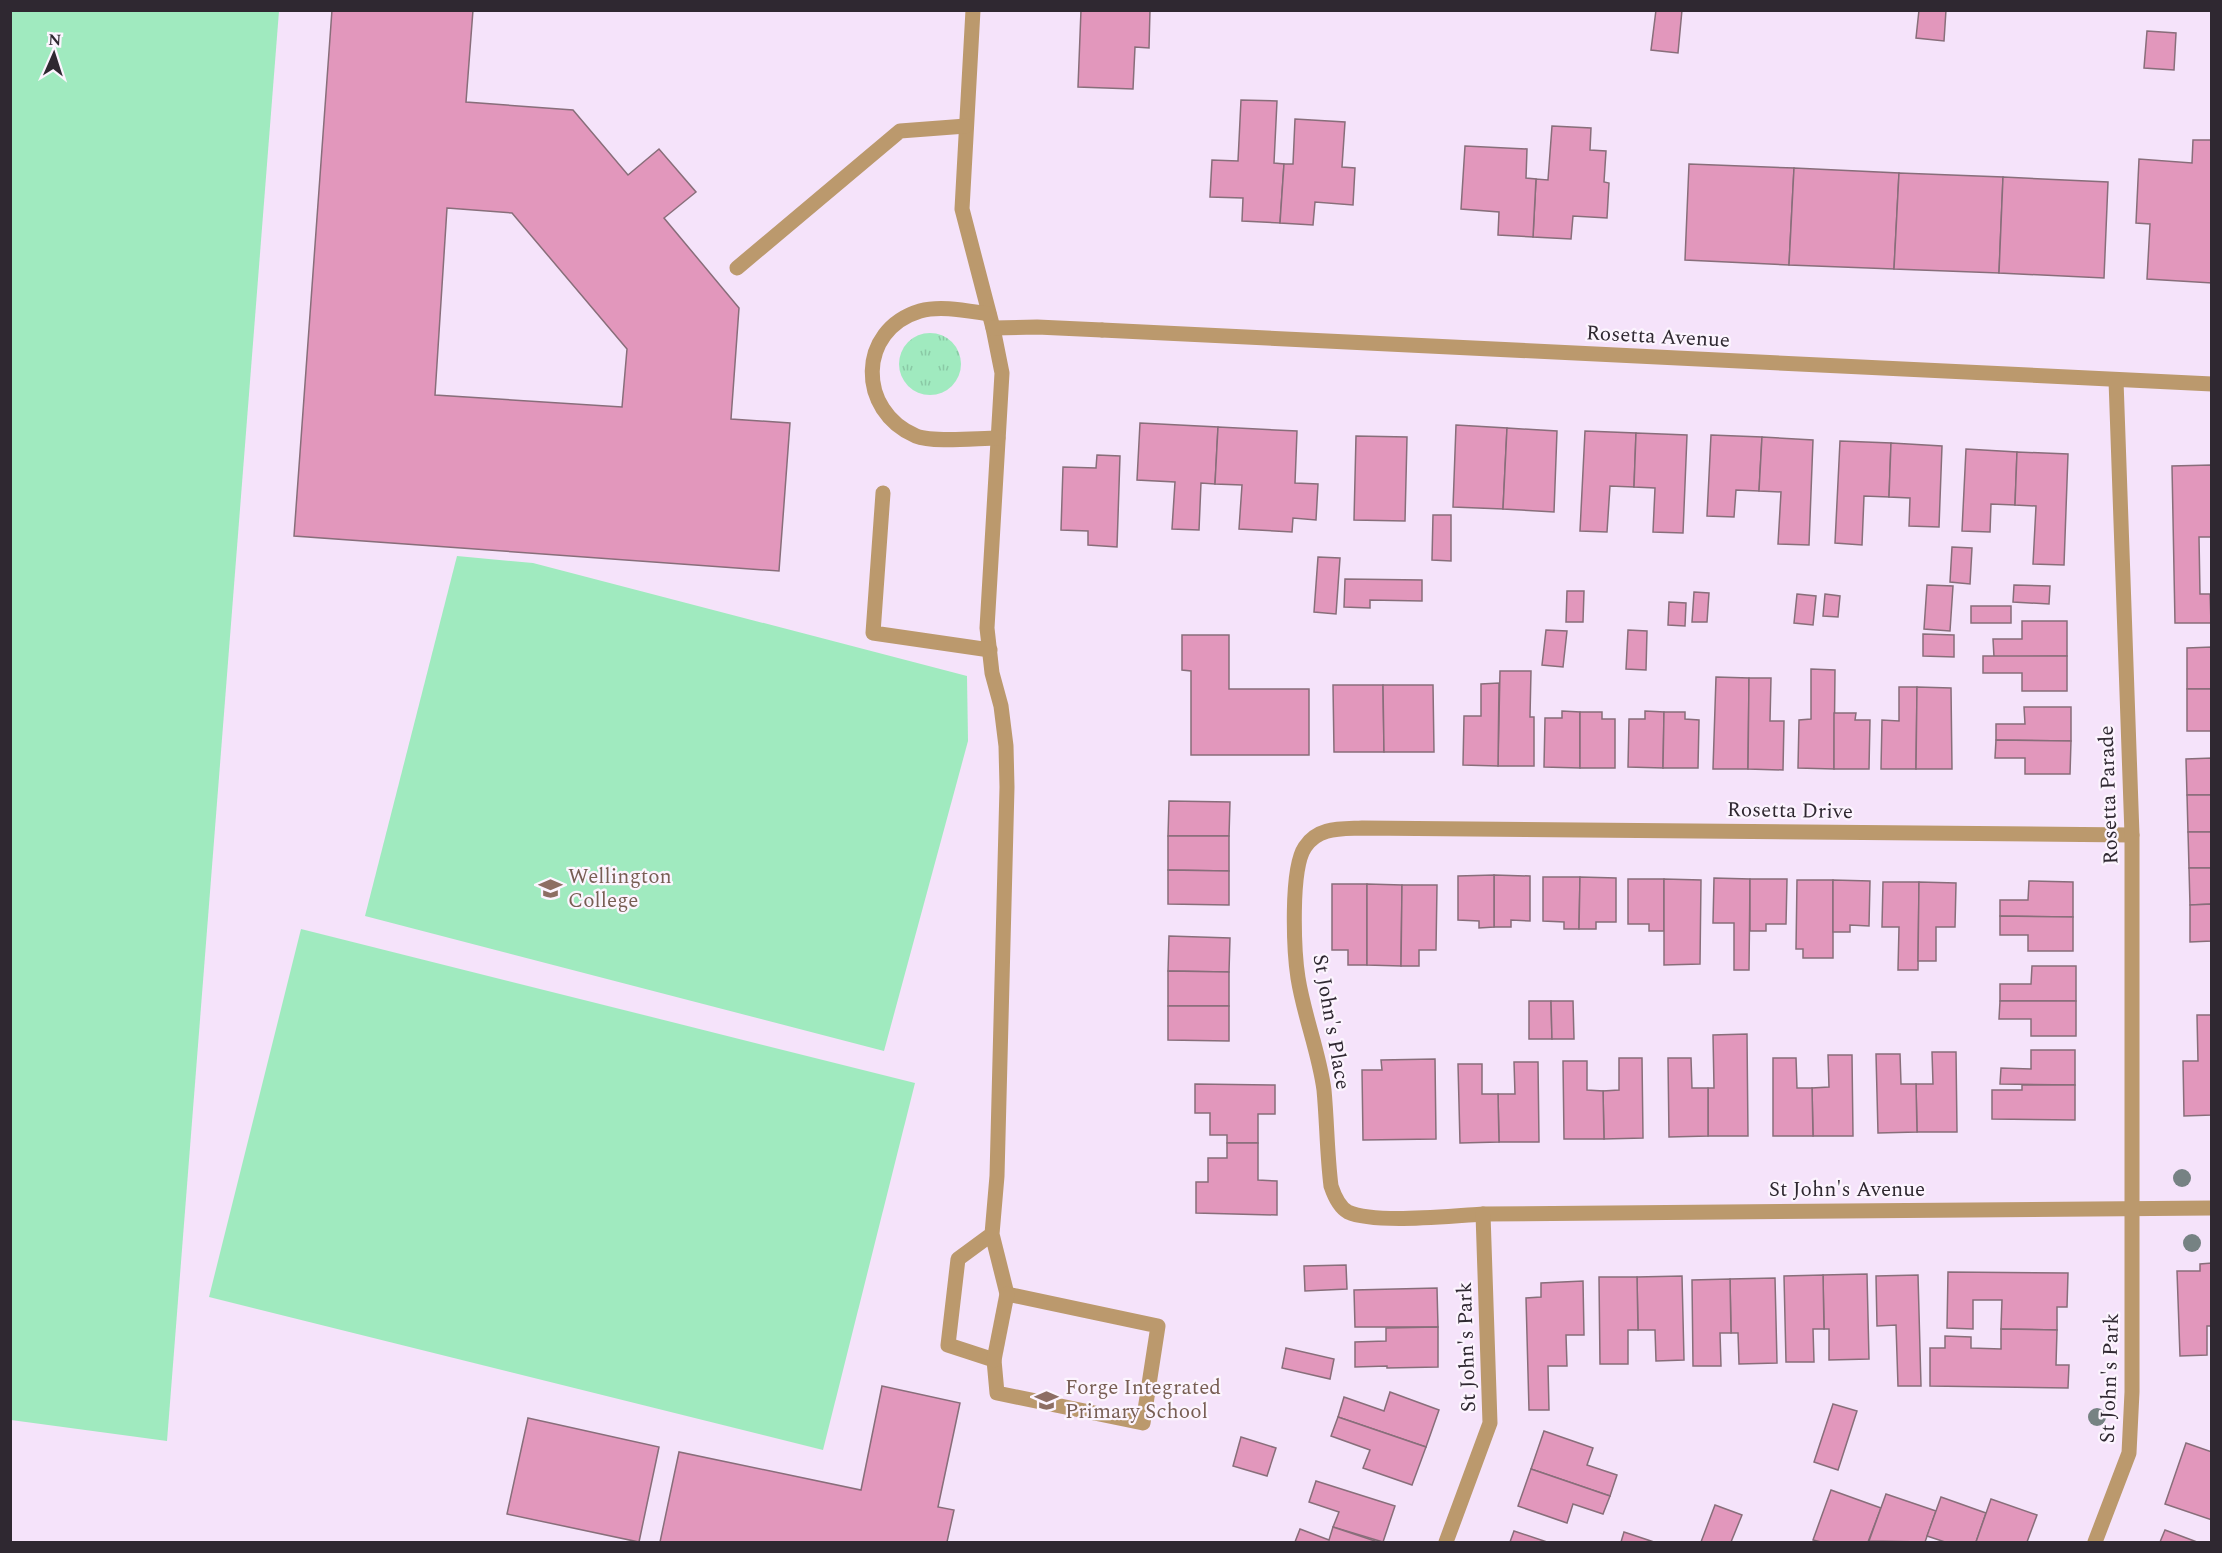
<svg xmlns="http://www.w3.org/2000/svg" width="2222" height="1553" viewBox="0 0 2222 1553" font-family="Spectral,serif">
  <style>
    .grass { fill: url(#grass-tufts) }
    .pitch { fill: #a0eabf }
    .building { fill: #e297bc; stroke: #886e7a; stroke-width: 1.5; fill-rule: evenodd }
    .lines { fill: none; stroke-linecap: round; stroke-linejoin: round }
    .service { stroke: #bb996d; stroke-width: 15 }
    .minor { stroke: #bb996d; stroke-width: 15 }
    .tree { fill: #768283 }
    .labels { text-anchor: middle; dominant-baseline: central; stroke-width: 4.5; stroke-linejoin: round; paint-order: stroke }
    .street-label { font-size: 21px; fill: #2f2831; stroke: #fcf4fe }
    .education-label { font-size: 21px; fill: #785e54; stroke: #fcf4fe; text-anchor: start }
  </style>
  <defs>
    <pattern id="grass-tufts" width="24" height="20" patternUnits="userSpaceOnUse" patternTransform="scale(1.5)"><rect width="24" height="20" fill="#a0eabf"/><path d="M3 7l-1-3M5 7V3M7 7l1-3M15 17l-1-3M17 17v-4M19 17l1-3" fill="none" stroke="#8ac9a5"/></pattern>
  </defs>
  <rect width="100%" height="100%" fill="#f5e3fa"/>
  <circle class="grass" cx="930" cy="364" r="31"/>
  <g class="pitch">
    <path d="M11 10 279 11 167 1441 11 1420Z"/>
    <path d="M457 556 533 563 967 676 968 741 884 1051 365 916Z"/>
    <path d="M301 929 915 1083 823 1450 209 1297Z"/>
  </g>
  <g class="building">
    <path d="M332 10H473L466 102 573 110 628 175 659 149 696 192 664 218 739 308 731 419 790 423 779 571 294 536ZM447 208 512 213 627 349 622 407 435 395Z"/>
    <path d="M1081 10H1150L1149 48 1135 47 1133 89 1078 87Z"/>
    <path d="M1656 10H1682L1678 53 1651 50Z"/>
    <path d="M1919 10H1946L1944 41 1916 38Z"/>
    <path d="M2147 31 2176 33 2174 70 2144 68Z"/>
    <path d="M1241 100 1277 101 1274 163 1284 164 1280 223 1242 221 1243 198 1210 197 1212 160 1238 161Z"/>
    <path d="M1295 119 1345 122 1342 167 1355 168 1353 205 1315 202 1313 225 1280 223 1284 164H1293Z"/>
    <path d="M1552 126 1591 128 1590 150 1606 151 1604 182 1609 183 1607 218 1573 216 1571 239 1533 237 1536 179 1548 180Z"/>
    <path d="M2193 140H2212V283L2147 279 2150 224 2136 223 2139 159 2192 163Z"/>
    <path d="M1465 146 1527 149 1526 178 1536 179 1533 237 1498 235 1499 212 1461 209Z"/>
    <path d="M1689 164 1794 168 1789 265 1685 260Z"/>
    <path d="M1794 168 1899 173 1894 269 1789 265Z"/>
    <path d="M1899 173 2003 177 1999 273 1894 269Z"/>
    <path d="M2003 177 2108 182 2104 278 1999 273Z"/>
    <path d="M1140 423 1218 427 1215 484 1201 483 1199 530 1172 529 1175 482 1137 480Z"/>
    <path d="M1456 425 1507 428 1503 509 1453 507Z"/>
    <path d="M1218 427 1297 431 1295 483 1318 484 1316 520 1293 518 1292 532 1239 529 1242 485 1215 484Z"/>
    <path d="M1507 428 1557 431 1554 512 1503 509Z"/>
    <path d="M1585 431 1636 433 1634 487 1610 486 1607 532 1580 531Z"/>
    <path d="M1636 433 1687 435 1683 533 1653 532 1655 488 1634 487Z"/>
    <path d="M1711 435 1762 437 1759 491 1736 490 1734 517 1707 516Z"/>
    <path d="M1356 436 1407 437 1405 521 1354 520Z"/>
    <path d="M1762 437 1813 440 1809 545 1778 544 1781 492 1759 491Z"/>
    <path d="M1840 441 1891 443 1889 497 1864 496 1862 545 1835 543Z"/>
    <path d="M1891 443 1942 446 1939 527 1909 526 1910 498 1889 497Z"/>
    <path d="M1966 449 2017 452 2015 505 1991 504 1990 532 1962 531Z"/>
    <path d="M2017 452 2068 454 2064 565 2033 564 2036 506 2015 505Z"/>
    <path d="M1097 455 1120 456 1117 547 1088 545V531L1061 530 1063 467 1096 468Z"/>
    <path d="M2211 465 2212 537H2199L2200 594H2210L2211 623H2175L2172 466Z"/>
    <path d="M1433 515H1451V561L1432 560Z"/>
    <path d="M1952 547 1972 548 1970 584 1950 582Z"/>
    <path d="M1318 557 1340 558 1336 614 1314 612Z"/>
    <path d="M1345 579 1422 580V601L1370 600V608L1344 607Z"/>
    <path d="M1927 585 1953 586 1950 631 1924 629Z"/>
    <path d="M2014 585 2050 586 2049 604 2013 602Z"/>
    <path d="M1567 591H1584L1583 622H1566Z"/>
    <path d="M1694 592 1709 593 1707 622H1692Z"/>
    <path d="M1797 594 1816 596 1813 625 1794 623Z"/>
    <path d="M1825 594 1840 596 1838 617 1823 616Z"/>
    <path d="M1669 602 1686 603 1685 626 1668 625Z"/>
    <rect x="1971" y="606" width="40" height="17"/>
    <path d="M2022 621H2067V656L1994 657 1993 639H2022Z"/>
    <path d="M1546 630 1567 631 1563 667 1542 665Z"/>
    <path d="M1628 630 1647 631 1646 670 1626 669Z"/>
    <path d="M1923 634 1954 635V657L1923 656Z"/>
    <path d="M1182 635H1229V689H1309V755H1191V671L1182 670Z"/>
    <path d="M2212 647V689H2187V648Z"/>
    <path d="M1983 656H2067V691H2022V673H1983Z"/>
    <path d="M1811 669 1835 670 1834 769 1798 768 1799 720 1811 719Z"/>
    <path d="M1500 671H1531L1530 717H1534V766H1498Z"/>
    <path d="M1716 677 1749 678 1748 769H1713Z"/>
    <path d="M1749 678H1771L1770 721H1784L1783 770 1748 769Z"/>
    <path d="M1499 683 1498 766 1463 765 1464 716H1481V684Z"/>
    <path d="M1333 685H1383L1384 752H1334Z"/>
    <path d="M1383 685H1433L1434 752H1384Z"/>
    <path d="M1899 687H1917L1916 769H1881L1882 720 1899 721Z"/>
    <path d="M1917 687 1951 688 1952 769H1916Z"/>
    <rect x="2187" y="689" width="25" height="42"/>
    <path d="M2024 707H2071V741L1996 740V724H2025Z"/>
    <path d="M1562 711 1580 712V768L1544 767 1545 718H1562Z"/>
    <path d="M1645 711 1664 712 1663 768 1628 767 1629 719H1645Z"/>
    <path d="M1580 712H1602V719H1615V768H1580Z"/>
    <path d="M1664 712H1685V719L1699 720 1698 768H1663Z"/>
    <path d="M1834 713H1856L1855 720H1870L1869 769H1834Z"/>
    <path d="M1996 740 2071 741 2070 774H2025V758H1995Z"/>
    <path d="M2212 758V795H2187L2186 759Z"/>
    <path d="M2187 795H2212V832H2188Z"/>
    <path d="M1169 801 1230 802 1229 836H1168Z"/>
    <path d="M2188 832H2212V868H2189Z"/>
    <path d="M1168 836H1229V871L1168 870Z"/>
    <path d="M2189 868H2212V904L2190 905Z"/>
    <path d="M1168 870 1229 871V905L1168 904Z"/>
    <path d="M1494 875 1530 876V921L1511 920V927H1494Z"/>
    <path d="M1494 875V927L1479 928V921L1458 920V876Z"/>
    <path d="M1543 877H1580L1579 929H1564V922L1543 921Z"/>
    <path d="M1580 877 1616 878V922H1596V929H1579Z"/>
    <path d="M1714 878 1750 879 1749 970H1734V923H1713Z"/>
    <path d="M1628 879H1664V931H1649V924H1628Z"/>
    <path d="M1664 879 1701 880 1700 964 1664 965Z"/>
    <path d="M1750 879H1787L1786 924H1766V931H1750Z"/>
    <path d="M1797 880H1833V958H1803V949H1796Z"/>
    <path d="M1833 880 1870 881 1869 926 1850 925V932H1833Z"/>
    <path d="M2029 881 2073 882V917L2000 916V900H2028Z"/>
    <path d="M1883 882H1919L1918 970H1898L1899 927H1882Z"/>
    <path d="M1919 882 1956 883 1955 927H1936V961H1918Z"/>
    <path d="M1332 884H1367V965H1348V950H1332Z"/>
    <path d="M1367 884 1402 885 1401 966 1367 965Z"/>
    <path d="M1402 885H1437L1436 950H1419V966H1401Z"/>
    <path d="M2212 904V941L2190 942V905Z"/>
    <path d="M2000 916 2073 917V951H2028V935H2000Z"/>
    <path d="M1169 936 1230 938 1229 972 1168 971Z"/>
    <path d="M2032 966H2076V1001H2000V984H2031Z"/>
    <path d="M1168 971 1229 972V1006H1168Z"/>
    <path d="M1529 1001H1551L1552 1039H1529Z"/>
    <path d="M1551 1001H1573L1574 1039H1552Z"/>
    <path d="M2000 1001H2076V1036H2031V1019H1999Z"/>
    <path d="M1168 1006H1229V1041L1168 1040Z"/>
    <path d="M2197 1015H2212V1115L2184 1116 2183 1061H2198Z"/>
    <path d="M1747 1034 1748 1136H1708V1088H1714L1713 1035Z"/>
    <path d="M2031 1050H2075V1085L2000 1084 2001 1068 2031 1069Z"/>
    <path d="M1932 1052H1956L1957 1132H1917L1916 1084H1933Z"/>
    <path d="M1876 1054H1900L1901 1084H1916L1917 1132 1878 1133Z"/>
    <path d="M1828 1055H1852L1853 1136H1813L1812 1088 1829 1087Z"/>
    <path d="M1619 1058H1642L1643 1138 1604 1139 1603 1091 1619 1090Z"/>
    <path d="M1668 1058H1691L1692 1088H1708V1136L1669 1137Z"/>
    <path d="M1773 1058H1796L1797 1088H1812L1813 1136H1773Z"/>
    <path d="M1435 1059 1436 1139 1363 1140 1362 1070H1382L1381 1060Z"/>
    <path d="M1563 1061H1587V1090L1603 1091 1604 1139H1564Z"/>
    <path d="M1514 1062H1538L1539 1142H1499L1498 1094H1515Z"/>
    <path d="M1458 1064H1482V1094H1498L1499 1142 1460 1143Z"/>
    <path d="M1195 1084 1275 1085V1114H1258V1143H1227V1135H1210V1113H1195Z"/>
    <path d="M2022 1085H2075V1120L1992 1119V1090H2022Z"/>
    <path d="M1227 1143H1258V1180L1277 1181V1215L1196 1213V1182H1208V1158H1227Z"/>
    <path d="M2212 1263V1326H2207V1355L2180 1356 2177 1271H2200V1264Z"/>
    <path d="M1346 1265 1347 1289 1305 1291 1304 1266Z"/>
    <path d="M1948 1272 2068 1273 2067 1307H2057V1330L2001 1329 2002 1300H1973V1329L1947 1328Z"/>
    <path d="M1867 1274 1869 1359 1829 1360V1329H1824L1823 1275Z"/>
    <path d="M1823 1275 1824 1329H1813L1814 1362H1786L1784 1276Z"/>
    <path d="M1918 1275 1921 1386H1898L1896 1325 1877 1326 1876 1276Z"/>
    <path d="M1682 1276 1684 1360 1656 1361 1655 1330H1638L1637 1277Z"/>
    <path d="M1599 1277H1637L1638 1330H1628V1364H1600Z"/>
    <path d="M1775 1278 1777 1363 1739 1364 1738 1333H1731L1730 1279Z"/>
    <path d="M1730 1279 1731 1333H1720L1721 1366H1693L1692 1280Z"/>
    <path d="M1583 1281 1584 1335H1566L1567 1366H1548L1549 1410H1529L1526 1298 1541 1297V1283Z"/>
    <path d="M1437 1288 1438 1327H1355L1354 1290Z"/>
    <path d="M1438 1327V1367L1387 1368V1366L1355 1367V1342L1386 1341V1328Z"/>
    <path d="M2001 1329 2057 1330 2056 1365H2069L2068 1388 1930 1386V1348H1945V1336L1971 1337V1348L2001 1349Z"/>
    <path d="M1286 1348 1334 1359 1330 1379 1282 1368Z"/>
    <path d="M882 1386 960 1403 938 1507 954 1510 947 1542H660L679 1452 861 1490Z"/>
    <path d="M1390 1392 1439 1410 1426 1447 1338 1417 1344 1397 1384 1411Z"/>
    <path d="M1833 1404 1857 1411 1838 1470 1814 1462Z"/>
    <path d="M1338 1417 1426 1447 1412 1485 1363 1468 1370 1450 1331 1436Z"/>
    <path d="M528 1418 659 1447 639 1542 507 1514Z"/>
    <path d="M1544 1431 1593 1448 1587 1465 1617 1475 1610 1496 1531 1469Z"/>
    <path d="M1241 1437 1276 1448 1267 1476 1233 1466Z"/>
    <path d="M2186 1443 2212 1452V1520L2165 1504Z"/>
    <path d="M1531 1469 1610 1496 1603 1514 1573 1504 1567 1523 1518 1506Z"/>
    <path d="M1316 1481 1395 1506 1383 1542 1333 1527 1339 1512 1309 1502Z"/>
    <path d="M1831 1490 1881 1508 1868 1542H1821L1813 1540Z"/>
    <path d="M1886 1494 1936 1511 1925 1542 1869 1541Z"/>
    <path d="M1941 1497 1986 1513 1976 1542H1945L1927 1536Z"/>
    <path d="M1991 1499 2037 1515 2027 1542H1976Z"/>
    <path d="M1715 1505 1742 1515 1731 1542H1701Z"/>
    <path d="M1333 1527 1378 1542H1295L1300 1529 1329 1540Z"/>
    <path d="M2165 1530 2197 1542H2160Z"/>
    <path d="M1514 1531 1547 1542H1510Z"/>
    <path d="M1624 1532 1654 1542H1621Z"/>
  </g>
  <g class="lines">
    <g class="service">
      <path d="M973 10 962 209 993 328 1002 373 987 628 992 673 1001 706 1006 746 1007 787 997 1176 992 1234 1007 1294 1158 1326 1143 1423 997 1393 994 1360 948 1345 958 1259 992 1234"/>
      <path d="M737 268 900 131 966 126"/>
      <path d="M989 314C968 311 941 305 920 311 857 330 857 411 916 436 933 443 978 438 998 438"/>
      <path d="M993 328 1037 327 1102 330"/>
      <path d="M883 493 873 633 990 650"/>
      <path d="M994 1360 1007 1294"/>
    </g>
    <g class="minor">
      <path d="M1102 330 2212 384"/>
      <path d="M2132 835 1362 828C1340 829 1318 827 1305 847 1290 869 1294 952 1298 978 1304 1016 1319 1052 1324 1090 1327 1122 1327 1154 1331 1186 1334 1195 1339 1207 1348 1212 1374 1224 1452 1216 1483 1214L2212 1208"/>
      <path d="M1446 1542 1490 1423 1483 1214"/>
      <path d="M2095 1542 2129 1453 2132 1392V835L2116 380"/>
    </g>
  </g>
  <g class="tree">
    <circle cx="2182" cy="1178" r="9"/>
    <circle cx="2192" cy="1243" r="9"/>
    <circle cx="2097" cy="1417" r="9"/>
  </g>
  <defs>
    <symbol id="school-bare" viewBox="-9 -9 18 18"><path d="M0-5L7-2L0 1L-7-2ZM-4 1L0 2.5L4 1V4Q0 6-4 4Z" fill="#8d6e63" stroke="#fcf4fe" stroke-width="2.5" paint-order="stroke"/></symbol>
  </defs>
  <g fill-rule="evenodd">
    <use href="#school-bare" x="534" y="872" width="33" height="33"/>
    <use href="#school-bare" x="1030" y="1384" width="33" height="33"/>
  </g>
  <g class="labels">
    <g class="street-label">
      <text transform="translate(1658 337) rotate(3)">Rosetta Avenue</text>
      <text transform="translate(2109 795) rotate(-92)">Rosetta Parade</text>
      <text transform="translate(1790 811) rotate(1)">Rosetta Drive</text>
      <text transform="translate(1331 1022) rotate(80)">St John's Place</text>
      <text x="1847" y="1190">St John's Avenue</text>
      <text transform="translate(1467 1347) rotate(-92)">St John's Park</text>
      <text transform="translate(2110 1378) rotate(-88)">St John's Park</text>
    </g>
    <g class="education-label">
      <text x="568" y="877">Wellington<tspan x="568" dy="24">College</tspan></text>
      <text x="1065" y="1388">Forge Integrated<tspan x="1065" dy="24">Primary School</tspan></text>
    </g>
  </g>
  <rect width="2222" height="1553" fill="none" stroke="#2f2831" stroke-width="24"/>
  <g transform="translate(54 54) rotate(3)" stroke="#fcf4fe" stroke-width="4.5" paint-order="stroke">
  <path d="M0-4.5L10 22L0 15L-10 22Z" fill="#2f2831"/>
  <text y="-9" font-size="16" font-weight="bold" text-anchor="middle" fill="#2f2831">N</text>
  </g>
</svg>
